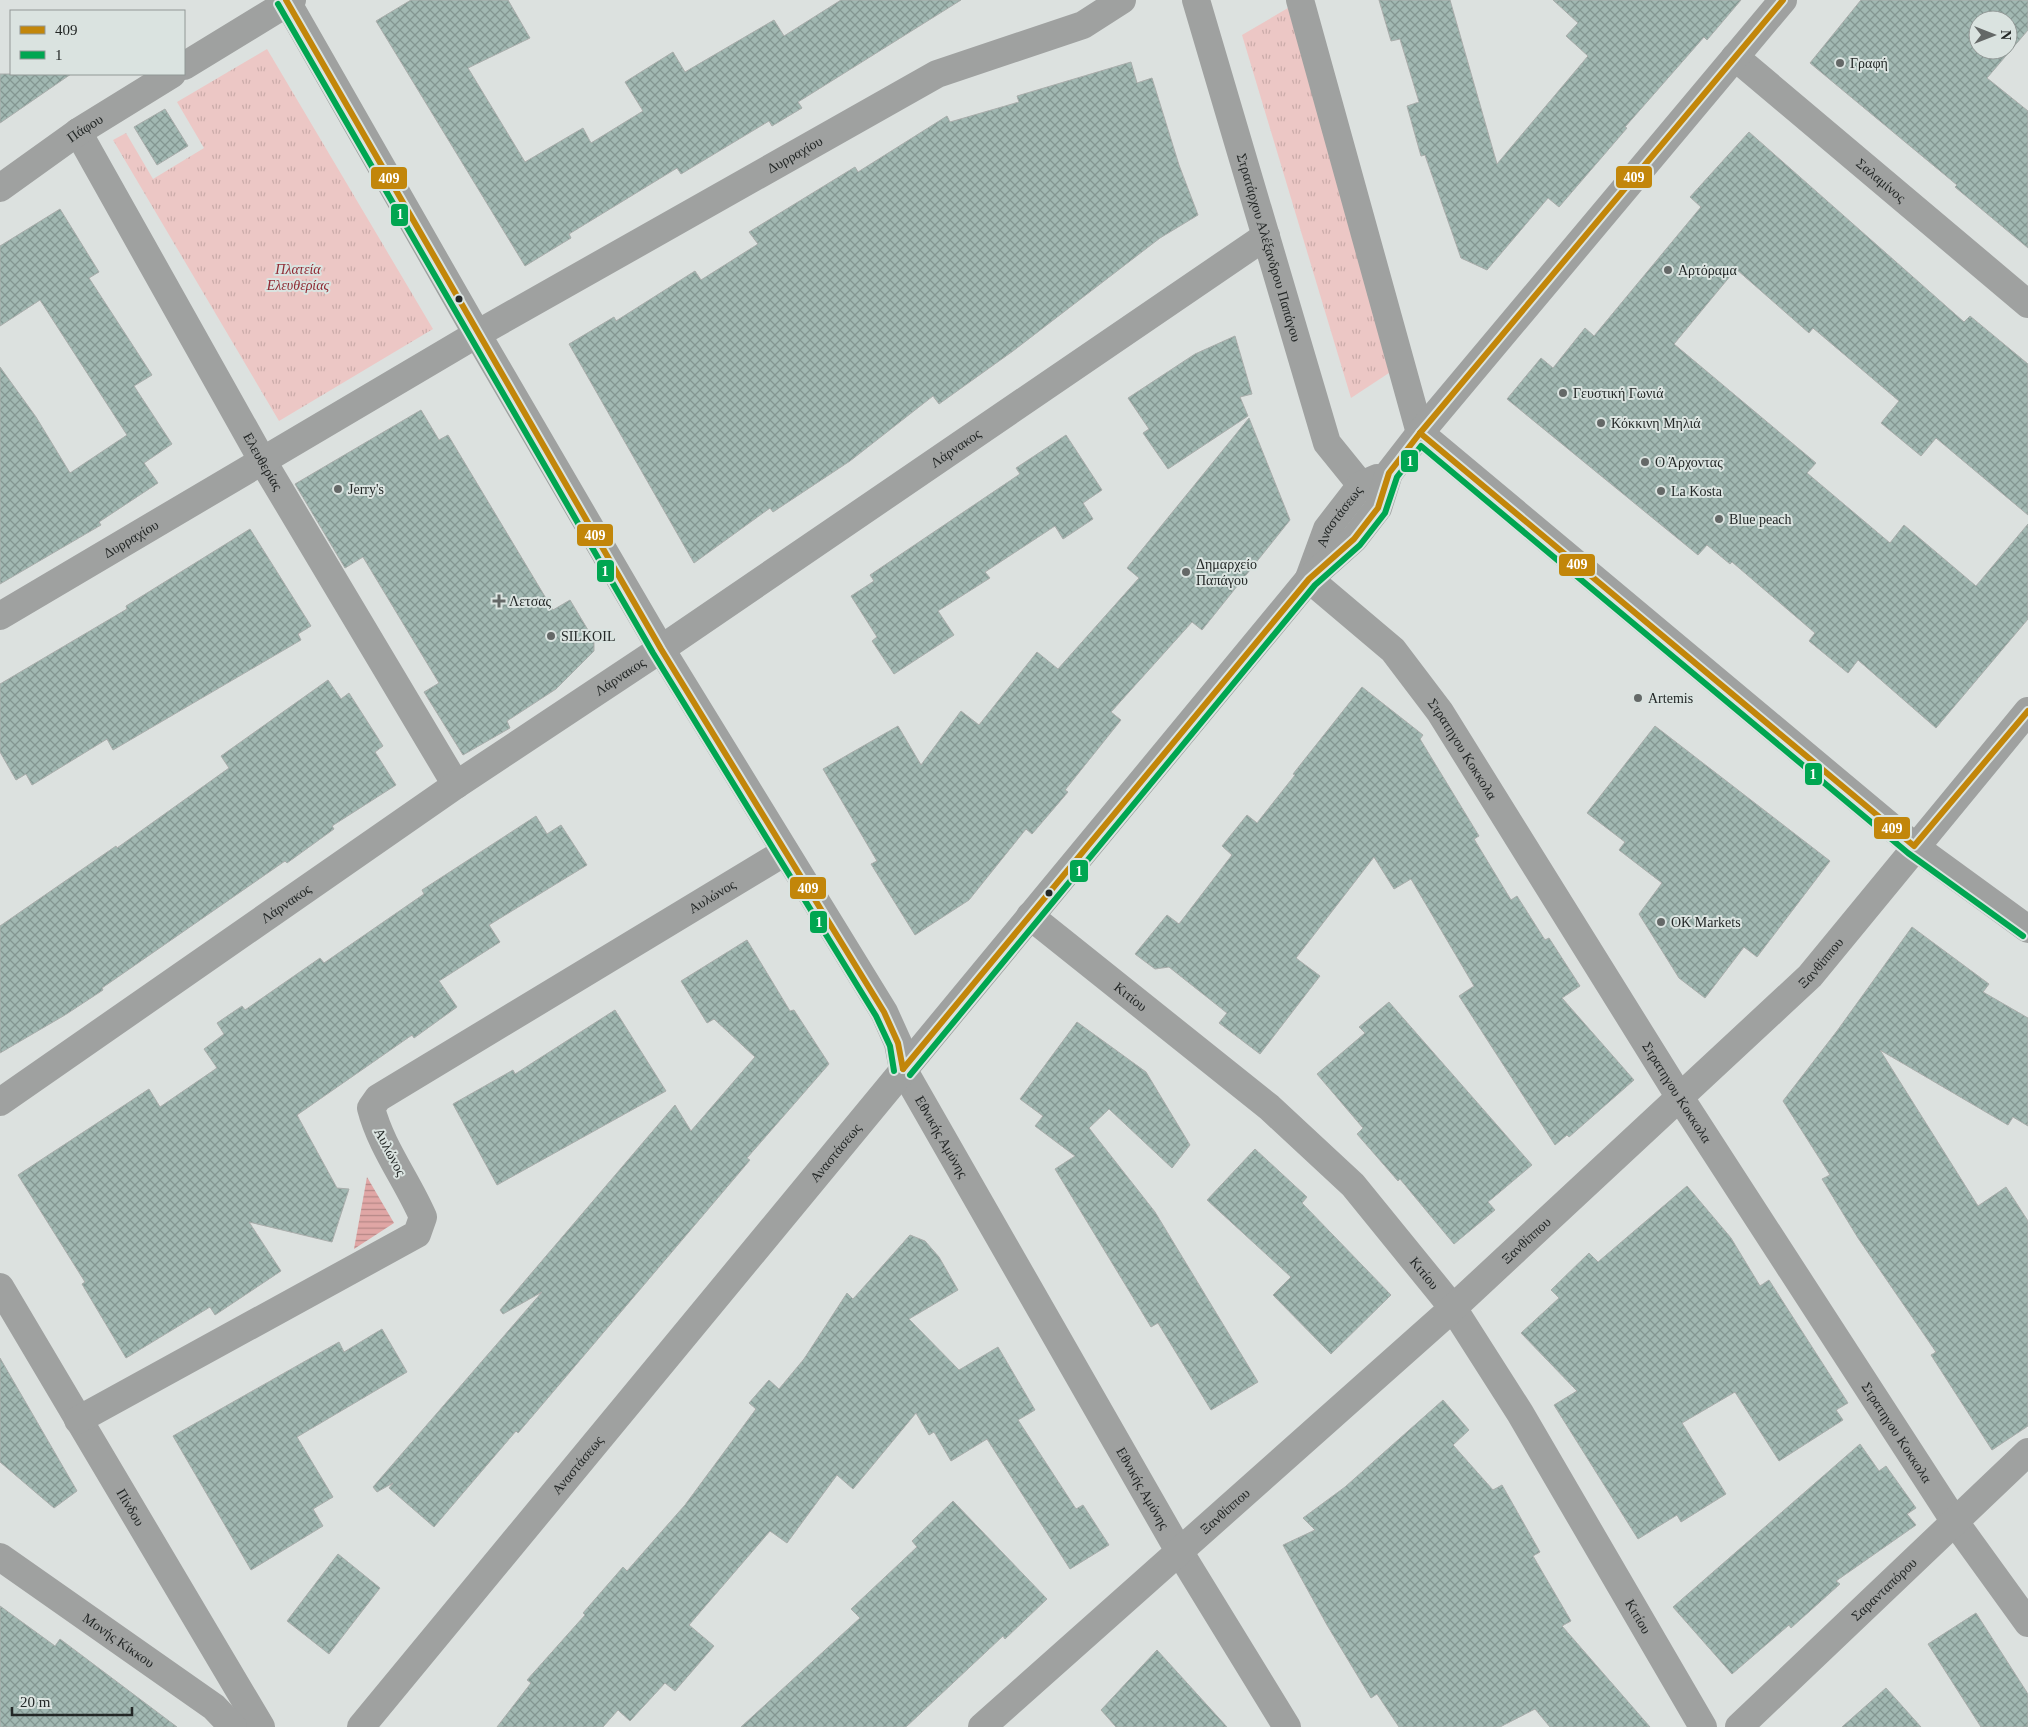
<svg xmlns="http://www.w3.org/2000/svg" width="2028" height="1727" viewBox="0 0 2028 1727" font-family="Georgia,serif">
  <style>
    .park { fill: url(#park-tufts) }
    .water { fill: url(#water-rules) }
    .building { fill: url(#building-cross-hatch); stroke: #a9adab; fill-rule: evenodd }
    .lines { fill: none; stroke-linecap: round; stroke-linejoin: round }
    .minor { stroke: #9fa1a0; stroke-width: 28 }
    .bus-1-casing { stroke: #dae3e0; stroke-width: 10 }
    .bus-2-casing { stroke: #dae3e0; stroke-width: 10 }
    .bus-1 { stroke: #c2860a; stroke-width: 6 }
    .bus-2 { stroke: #00a651; stroke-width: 6 }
    .poi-dot { fill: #646867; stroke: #dae3e0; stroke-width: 2 }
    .bus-dot { fill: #232726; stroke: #dae3e0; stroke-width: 2 }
    .labels { text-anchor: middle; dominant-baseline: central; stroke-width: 4; stroke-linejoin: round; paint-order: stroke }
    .poi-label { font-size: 14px; fill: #232726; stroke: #dae3e0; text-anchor: start }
    .street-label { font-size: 14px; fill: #232726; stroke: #dae3e0 }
    .park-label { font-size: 14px; font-style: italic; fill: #8f2a33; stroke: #dae3e0 }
    .line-badge { stroke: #dae3e0; stroke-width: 2 }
    .badge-label { font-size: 14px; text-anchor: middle; font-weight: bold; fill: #fff }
  </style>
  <defs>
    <pattern id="park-tufts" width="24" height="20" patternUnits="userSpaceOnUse" patternTransform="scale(1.25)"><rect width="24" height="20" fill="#ecc7c5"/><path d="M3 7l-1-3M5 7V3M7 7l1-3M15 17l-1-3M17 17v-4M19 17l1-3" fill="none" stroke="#caaba9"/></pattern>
    <pattern id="water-rules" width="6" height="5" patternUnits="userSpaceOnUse" patternTransform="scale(1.25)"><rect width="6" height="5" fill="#e0a6a5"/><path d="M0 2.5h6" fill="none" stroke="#b58786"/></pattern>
    <pattern id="building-cross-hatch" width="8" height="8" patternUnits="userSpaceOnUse" patternTransform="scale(1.25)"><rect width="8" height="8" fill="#a1b8b2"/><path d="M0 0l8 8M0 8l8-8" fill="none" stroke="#839691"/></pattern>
  </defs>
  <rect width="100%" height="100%" fill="#dce1df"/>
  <g class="park">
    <path d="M1288 8 1395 369 1351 398 1242 35Z"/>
    <path d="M267 49 433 329 279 421 113 140 126 133 153 179 204 148 177 102Z"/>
  </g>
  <path class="water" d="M367 1177 394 1223 354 1249Z"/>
  <g class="building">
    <path d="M411 0H508L530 38 468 68 525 162 583 128 591 143 643 111 625 82 673 52 685 72 774 20 784 36 841 0H961L798 102 802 108 772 126 769 121 681 174 677 168 569 234 571 238 525 266 376 21Z"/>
    <path d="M1379 0H1450L1497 164 1588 56 1566 36 1578 23 1553 0H1741L1707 40 1704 37 1625 127 1627 128 1559 207 1548 198 1487 270 1461 258 1425 155 1421 156 1407 106 1419 102 1400 39 1391 41Z"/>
    <path d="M1861 0H2028V30L1987 78 2028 111V248L1955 187 1957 185 1810 63ZM1978 20H2008V50H1978Z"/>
    <path d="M1131 62 1137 83 1152 78 1179 165 1198 215 1160 238 1013 351 939 404 933 396 850 461 773 512 770 508 694 563 569 344 614 317 616 321 695 271 701 280 758 244 749 232 855 167 858 172 947 116 950 122 1019 102 1017 96Z"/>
    <path d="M0 74H71L0 123Z"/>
    <path d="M165 109 188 146 157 165 134 127Z"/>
    <path d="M1749 132 1964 322 1970 316 2028 364V515L1936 438 1921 456 1881 423 1899 401 1813 328 1809 333 1736 269 1674 344 1816 463 1807 473 1890 543 1904 525 1976 586 2028 524V619L1936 728 1858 660 1848 673 1809 641 1815 633 1732 562 1730 564 1707 545 1698 555 1507 399 1541 358 1553 368 1585 328 1594 336 1701 207 1690 197Z"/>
    <path d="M60 209 99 272 89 278 152 375 134 386 172 444 144 463 158 483 99 522 101 525 0 584V367L36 417 70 473 127 435 40 300 0 326V246Z"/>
    <path d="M1235 336 1252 394 1240 397 1248 416 1168 469 1143 433 1149 429 1128 398 1195 354Z"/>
    <path d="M421 410 439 440 448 435 553 610 570 600 594 640V651L556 689 507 721 510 728 463 755 424 692 439 683 363 557 345 568 295 484Z"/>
    <path d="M1249 418 1290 520 1202 630 1192 622 1111 712 1121 720 1065 790 1068 792 1032 834 1026 829 969 900 915 935 871 864 877 861 823 769 898 726 921 765 961 711 979 725 1037 652 1058 669 1139 578 1127 568Z"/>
    <path d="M1066 435 1102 490 1083 503 1093 519 1063 539 1055 526 985 572 990 578 938 611 954 635 894 674 872 641 877 637 851 596 874 581 870 575 1020 474 1016 468Z"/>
    <path d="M250 529 311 626 298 634 301 640 113 750 107 739 32 785 26 774 16 780 0 752V684L127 609 126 606Z"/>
    <path d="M328 680 341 699 349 693 383 746 375 752 396 785 332 826 334 829 287 863 285 861 102 988 103 990 65 1015 0 1053V926L116 846 117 848 229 768 221 756Z"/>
    <path d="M1362 687 1423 735 1420 739 1479 836 1474 839 1511 900 1517 896 1545 940 1549 938 1580 986 1562 998 1634 1080 1569 1137 1567 1135 1555 1145 1459 996 1474 986 1411 879 1394 889 1374 857 1296 958 1320 976 1260 1054 1219 1023 1227 1013 1169 967 1155 969 1135 954 1167 915 1179 924 1232 855 1222 846 1247 815 1257 823 1295 775 1293 774Z"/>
    <path d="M1655 726 1830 861 1757 957 1744 947 1705 998 1679 978 1639 914 1662 883 1619 850 1625 842 1587 813Z"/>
    <path d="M536 816 547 834 561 825 587 865 489 925 500 942 439 981 457 1007 414 1038 412 1035 297 1115 337 1188 349 1189 332 1242 249 1222 281 1271 215 1315 210 1307 126 1358 82 1284 85 1282 18 1175 149 1089 160 1107 217 1068 204 1049 224 1034 217 1023 242 1006 245 1010 320 958 324 963 424 894 422 890Z"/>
    <path d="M1912 927 1989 984 1983 992 2028 1018V1126L2013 1117 2008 1125 1880 1050 1978 1206 2006 1187 2028 1221V1426L1992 1450 1931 1355 1936 1352 1858 1238 1822 1179 1830 1175 1783 1101 1837 1031Z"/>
    <path d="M747 940 790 1011 794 1010 829 1064 747 1158 750 1160 547 1399 518 1433 516 1431 434 1527 389 1488 393 1483 377 1492 373 1487 542 1292 503 1314 500 1310 675 1105 691 1131 755 1057 714 1019 707 1023 681 981Z"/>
    <path d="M1389 1002 1532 1165 1488 1202 1495 1210 1454 1244 1400 1179 1398 1181 1357 1134 1363 1128 1317 1074 1365 1033 1359 1027Z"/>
    <path d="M615 1010 666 1091 497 1185 453 1104 513 1070 515 1074Z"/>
    <path d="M1077 1022 1146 1072 1190 1145 1172 1168 1109 1109 1089 1128 1155 1212 1258 1382 1211 1410 1158 1323 1151 1327 1055 1169 1075 1156 1035 1126 1043 1116 1020 1099Z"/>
    <path d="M1255 1149 1307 1197 1302 1203 1391 1295 1331 1354 1273 1295 1291 1277 1207 1200Z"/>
    <path d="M1687 1186 1731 1238 1760 1286 1769 1280 1848 1403 1836 1410 1843 1420 1779 1461 1735 1392 1682 1423 1726 1494 1681 1522 1677 1515 1638 1539 1554 1405 1577 1391 1521 1333 1559 1298 1551 1290 1589 1253 1598 1262Z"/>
    <path d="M910 1235 925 1241 939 1257 958 1290 909 1319 959 1370 998 1347 1035 1410 1018 1420 1076 1509 1083 1505 1109 1545 1070 1569 987 1439 951 1461 934 1432 929 1435 916 1413 853 1489 837 1475 787 1543 770 1531 689 1625 714 1646 675 1691 665 1683 630 1721 618 1710 603 1727H497L531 1683 527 1680 585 1615 583 1613 623 1567 627 1571 685 1505 756 1409 749 1403 769 1380 779 1389 804 1359 847 1293 853 1299Z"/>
    <path d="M382 1329 407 1372 297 1437 333 1497 313 1509 323 1526 251 1570 173 1436 339 1342 344 1352Z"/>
    <path d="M0 1358 77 1491 54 1508 0 1462Z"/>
    <path d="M1443 1400 1469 1430 1453 1445 1493 1490 1502 1485 1540 1552 1533 1556 1571 1621 1562 1626 1650 1727H1550L1535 1709 1500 1727H1399L1377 1694 1371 1698 1327 1625 1283 1545 1315 1530 1303 1518 1345 1487Z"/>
    <path d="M1860 1444 1879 1471 1886 1466 1916 1508 1907 1514 1916 1525 1836 1581 1840 1584 1791 1628 1789 1625 1732 1674 1673 1607Z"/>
    <path d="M953 1501 1047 1599 1005 1639 1003 1636 906 1727H741L860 1618 851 1609 917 1547 912 1541Z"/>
    <path d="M338 1554 380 1588 329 1654 287 1621Z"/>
    <path d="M0 1606 55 1646 60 1639 177 1727H0Z"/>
    <path d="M1976 1613 2028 1694V1727H1981L1928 1644Z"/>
    <path d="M1157 1650 1227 1727H1116L1101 1710Z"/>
    <path d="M1886 1688 1921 1727H1842Z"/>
  </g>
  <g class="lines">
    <g class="minor">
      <path id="s1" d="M286 0 477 334 661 649 884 1012 898 1043 903 1069 1179 1551 1287 1727"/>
      <path id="s2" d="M1196 0 1327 443 1361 485"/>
      <path d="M1300 0 1420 433"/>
      <path id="s3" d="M1735 57 2028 304"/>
      <path d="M184 66 292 0"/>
      <path id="s4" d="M78 132 262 460 456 785"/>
      <path id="s5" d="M0 188 78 132 172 74"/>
      <path d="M1420 433 1914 846 2028 929"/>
      <path id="s6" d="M1309 578 1327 529 1361 485 1377 478"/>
      <path id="s7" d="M1309 579 1393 650 1440 712 1679 1096 1955 1522 2028 1623"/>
      <path id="s8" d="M0 616 477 334 937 74 1083 25 1122 0"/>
      <path id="s9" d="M1030 916 1269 1107 1353 1185 1453 1308 1520 1413 1703 1727"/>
      <path id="s10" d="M0 1102 456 785 661 649 1266 236"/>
      <path id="s11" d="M0 1287 261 1727"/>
      <path id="s12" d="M78 1420 417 1234 423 1217C407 1180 381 1147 371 1108L378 1098 785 852"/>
      <path id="s13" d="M0 1557 214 1707 233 1727"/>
      <path id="s14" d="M361 1727 1309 579 1354 539 1378 508 1389 473 1420 433 1783 0"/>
      <path id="s15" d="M982 1727 1453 1308 1810 976 2028 711"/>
      <path id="s16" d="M1739 1727 2028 1452"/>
    </g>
    <defs>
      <g id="bus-1">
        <path d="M286 0 661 649 884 1012 898 1043 903 1069"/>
        <path d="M1420 433 1914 846 2028 711"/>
        <path d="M903 1069 1309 579 1354 539 1378 508 1389 473 1420 433 1783 0"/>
      </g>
      <g id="bus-2">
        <path d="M278 4 653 653 876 1016 890 1046 894 1071"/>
        <path d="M910 1075 1315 585 1360 545 1385 513 1397 477 1421 446 1908 853 2023 936"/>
      </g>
    </defs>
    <use href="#bus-1" class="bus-1-casing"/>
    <use href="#bus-2" class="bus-2-casing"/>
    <use href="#bus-1" class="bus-1"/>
    <use href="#bus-2" class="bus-2"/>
  </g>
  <g class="poi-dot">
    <circle cx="1840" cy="63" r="5"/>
    <circle cx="1668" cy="270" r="5"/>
    <circle cx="1563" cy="393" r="5"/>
    <circle cx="1601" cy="423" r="5"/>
    <circle cx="1645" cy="462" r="5"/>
    <circle cx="338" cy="489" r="5"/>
    <circle cx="1661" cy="491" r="5"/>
    <circle cx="1719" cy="519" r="5"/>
    <circle cx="1186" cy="572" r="5"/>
    <path d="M496.5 593.5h5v5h5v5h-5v5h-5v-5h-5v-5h5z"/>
    <circle cx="551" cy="636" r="5"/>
    <circle cx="1638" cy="698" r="5"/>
    <circle cx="1661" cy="922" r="5"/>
  </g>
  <g class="bus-dot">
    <circle cx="459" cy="299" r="4.5"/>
    <circle cx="1049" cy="893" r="4.5"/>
  </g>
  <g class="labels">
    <g class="poi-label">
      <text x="1850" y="63">Γραφή</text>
      <text x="1678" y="270">Αρτόραμα</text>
      <text x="1573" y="393">Γευστική Γωνιά</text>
      <text x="1611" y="423">Κόκκινη Μηλιά</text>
      <text x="1655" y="462">Ο Άρχοντας</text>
      <text x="348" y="489">Jerry's</text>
      <text x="1671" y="491">La Kosta</text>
      <text x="1729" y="519">Blue peach</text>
      <text x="1196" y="564">Δημαρχείο<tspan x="1196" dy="16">Παπάγου</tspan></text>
      <text x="509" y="601">Λετσας</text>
      <text x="561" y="636">SILKOIL</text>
      <text x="1648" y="698">Artemis</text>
      <text x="1671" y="922">OK Markets</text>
    </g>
    <g class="street-label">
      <text stroke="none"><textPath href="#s5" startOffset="104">Πάφου</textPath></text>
      <text stroke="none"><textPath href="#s8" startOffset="919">Δυρραχίου</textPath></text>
      <text stroke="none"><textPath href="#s3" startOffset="191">Σαλαμίνος</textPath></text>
      <text stroke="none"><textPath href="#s2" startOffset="258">Στρατάρχου Αλέξανδρου Παπάγου</textPath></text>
      <text stroke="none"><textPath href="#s10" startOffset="1158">Λάρνακος</textPath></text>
      <text stroke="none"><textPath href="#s4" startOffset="378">Ελευθερίας</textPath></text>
      <text stroke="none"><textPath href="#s6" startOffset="69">Αναστάσεως</textPath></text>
      <text stroke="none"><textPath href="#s8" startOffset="152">Δυρραχίου</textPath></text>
      <text stroke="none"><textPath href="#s10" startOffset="752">Λάρνακος</textPath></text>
      <text stroke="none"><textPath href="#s7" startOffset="231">Στρατηγου Κοκκολα</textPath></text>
      <text stroke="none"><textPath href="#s12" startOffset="928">Αυλώνος</textPath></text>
      <text stroke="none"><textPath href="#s10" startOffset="348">Λάρνακος</textPath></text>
      <text stroke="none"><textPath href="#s15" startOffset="1135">Ξανθίππου</textPath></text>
      <text stroke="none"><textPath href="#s9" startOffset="129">Κιτίου</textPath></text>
      <text stroke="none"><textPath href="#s7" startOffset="636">Στρατηγου Κοκκολα</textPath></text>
      <text stroke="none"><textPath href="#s1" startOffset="1314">Εθνικής Αμύνης</textPath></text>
      <text transform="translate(390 1152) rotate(62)">Αυλώνος</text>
      <text stroke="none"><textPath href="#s14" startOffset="745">Αναστάσεως</textPath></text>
      <text stroke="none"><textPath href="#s15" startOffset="730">Ξανθίππου</textPath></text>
      <text stroke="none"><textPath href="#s9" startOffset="534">Κιτίου</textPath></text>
      <text stroke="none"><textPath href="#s7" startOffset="1041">Στρατηγου Κοκκολα</textPath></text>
      <text stroke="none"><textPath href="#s14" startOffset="340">Αναστάσεως</textPath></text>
      <text stroke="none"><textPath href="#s1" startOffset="1719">Εθνικής Αμύνης</textPath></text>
      <text stroke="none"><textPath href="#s11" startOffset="256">Πίνδου</textPath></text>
      <text stroke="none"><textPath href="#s15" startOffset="325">Ξανθίππου</textPath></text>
      <text stroke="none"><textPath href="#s16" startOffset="200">Σαρανταπόρου</textPath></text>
      <text stroke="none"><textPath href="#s9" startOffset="939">Κιτίου</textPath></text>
      <text stroke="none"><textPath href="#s13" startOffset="145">Μονής Κίκκου</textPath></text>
    </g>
    <g class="park-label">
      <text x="298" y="269">Πλατεία<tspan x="298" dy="16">Ελευθερίας</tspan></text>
    </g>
  </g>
  <g class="line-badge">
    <rect x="1615" y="165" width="38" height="24" rx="5" fill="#c2860a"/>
    <rect x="370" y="166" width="38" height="24" rx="5" fill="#c2860a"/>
    <rect x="390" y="203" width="19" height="24" rx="5" fill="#00a651"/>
    <rect x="1400" y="449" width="19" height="24" rx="5" fill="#00a651"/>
    <rect x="576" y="523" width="38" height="24" rx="5" fill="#c2860a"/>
    <rect x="1558" y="553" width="38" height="24" rx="5" fill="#c2860a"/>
    <rect x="596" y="559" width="19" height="24" rx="5" fill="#00a651"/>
    <rect x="1804" y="762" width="19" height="24" rx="5" fill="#00a651"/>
    <rect x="1873" y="816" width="38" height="24" rx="5" fill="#c2860a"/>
    <rect x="1069" y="859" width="20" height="24" rx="5" fill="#00a651"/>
    <rect x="789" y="876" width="38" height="24" rx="5" fill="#c2860a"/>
    <rect x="809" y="910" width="19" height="24" rx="5" fill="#00a651"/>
  </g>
  <g class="badge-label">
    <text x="1634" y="182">409</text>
    <text x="389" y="183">409</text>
    <text x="400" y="219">1</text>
    <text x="1410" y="466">1</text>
    <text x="595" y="540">409</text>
    <text x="1577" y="569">409</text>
    <text x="605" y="576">1</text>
    <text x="1813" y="779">1</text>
    <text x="1892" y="833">409</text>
    <text x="1079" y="876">1</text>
    <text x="808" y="893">409</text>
    <text x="819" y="927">1</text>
  </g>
  <rect x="10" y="10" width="175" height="65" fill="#dae3e0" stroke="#919896"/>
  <rect x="20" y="26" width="25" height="8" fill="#c2860a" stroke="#919896"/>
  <text x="55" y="35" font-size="15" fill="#232726">409</text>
  <rect x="20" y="51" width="25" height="8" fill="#00a651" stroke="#919896"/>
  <text x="55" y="60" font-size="15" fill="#232726">1</text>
  <g transform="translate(1993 35) rotate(90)"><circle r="24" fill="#dae3e0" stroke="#919896"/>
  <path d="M0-4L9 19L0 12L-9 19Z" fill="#646867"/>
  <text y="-8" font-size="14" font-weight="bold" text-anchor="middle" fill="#232726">N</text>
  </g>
  <path d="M12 1707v8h120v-8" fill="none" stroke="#232726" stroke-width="2.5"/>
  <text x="20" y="1707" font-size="15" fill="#232726" stroke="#dae3e0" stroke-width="4" paint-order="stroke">20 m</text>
</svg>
